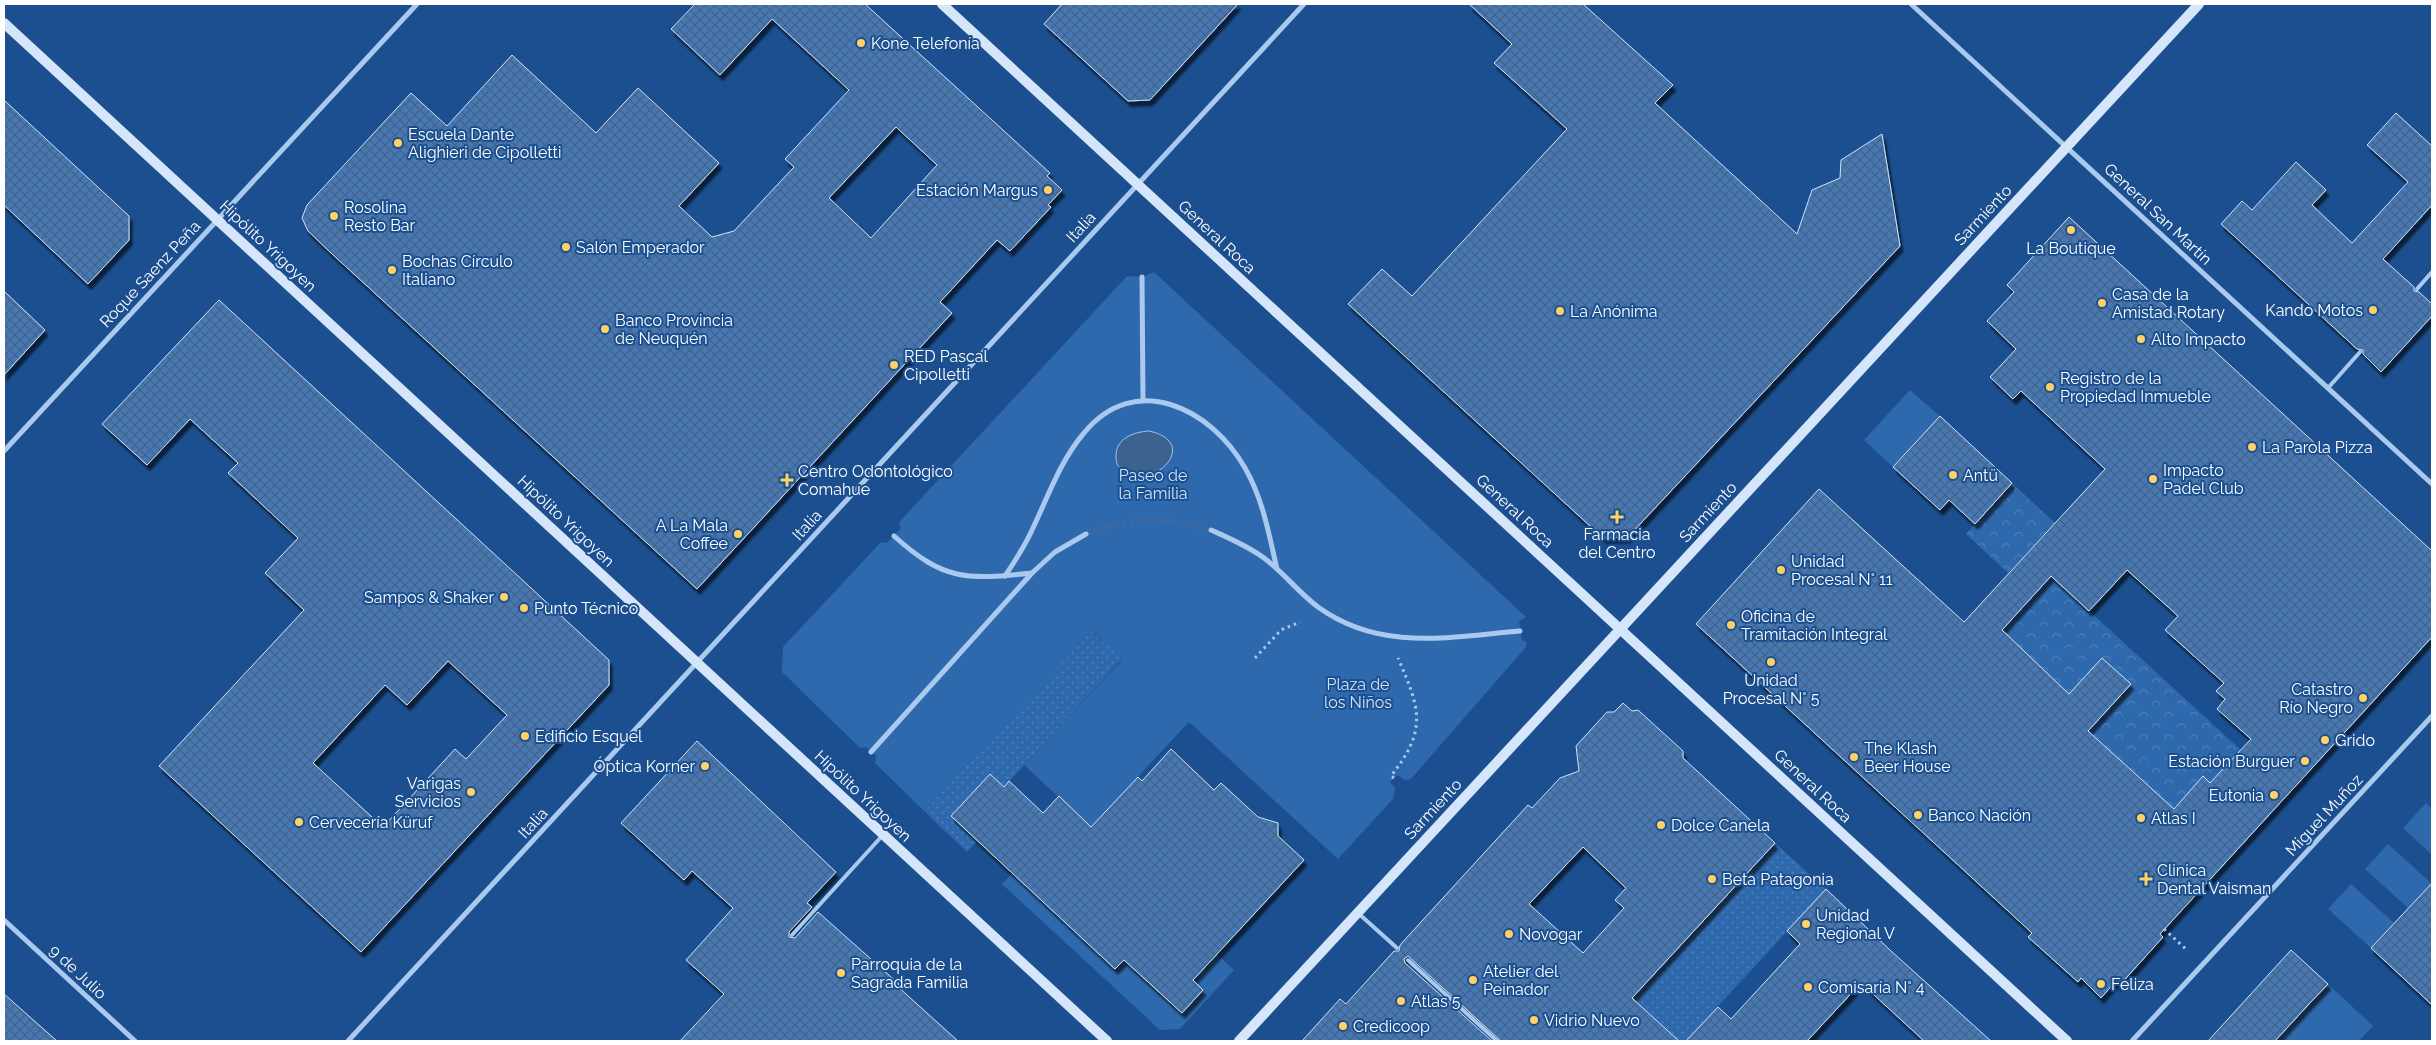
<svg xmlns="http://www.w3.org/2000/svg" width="2436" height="1045" viewBox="0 0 2436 1045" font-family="Raleway,sans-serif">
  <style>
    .grass { fill: url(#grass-dots) }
    .forest { fill: url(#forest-crowns) }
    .green { fill: #2e69ad }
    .water { fill: #3c6290; stroke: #9cc4f0 }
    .building { fill: url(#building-cross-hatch); stroke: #cfe3fa; fill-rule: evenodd; filter: url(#shadow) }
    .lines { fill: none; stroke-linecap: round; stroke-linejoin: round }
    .street-tunnel { stroke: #3d69a0; stroke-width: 5; stroke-dasharray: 5 2.5; stroke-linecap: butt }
    .path { stroke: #a9c9ee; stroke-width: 3; stroke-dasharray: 2.5 4; stroke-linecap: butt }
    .lane { stroke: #a9c9ee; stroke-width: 4 }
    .street { stroke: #a9c9ee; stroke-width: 5 }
    .secondary { stroke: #d6e6fa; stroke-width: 10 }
    .poi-dot { fill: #ffd166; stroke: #1b4f8f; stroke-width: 2 }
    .labels { text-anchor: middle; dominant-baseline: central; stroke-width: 4; stroke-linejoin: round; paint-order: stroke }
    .poi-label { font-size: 16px; fill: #fff; stroke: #1b4f8f; text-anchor: start }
    .street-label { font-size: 16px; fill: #fff; stroke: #1b4f8f }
    .park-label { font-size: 16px; fill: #cfe3fa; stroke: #1b4f8f }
  </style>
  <defs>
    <pattern id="grass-dots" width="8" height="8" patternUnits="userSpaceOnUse" patternTransform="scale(1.25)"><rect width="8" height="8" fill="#2e69ad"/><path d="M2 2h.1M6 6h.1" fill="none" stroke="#4d80b9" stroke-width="1.8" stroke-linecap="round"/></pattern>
    <pattern id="forest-crowns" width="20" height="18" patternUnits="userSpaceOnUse" patternTransform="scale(1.25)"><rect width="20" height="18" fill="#2e69ad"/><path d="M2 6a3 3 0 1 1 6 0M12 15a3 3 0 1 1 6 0" fill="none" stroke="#4d80b9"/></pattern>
    <pattern id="building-cross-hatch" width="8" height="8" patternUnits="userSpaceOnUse" patternTransform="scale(1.25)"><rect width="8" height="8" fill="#4478b7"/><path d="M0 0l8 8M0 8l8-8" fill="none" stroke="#486282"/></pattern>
    <filter id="shadow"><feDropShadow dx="3" dy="5.5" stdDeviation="1" flood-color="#0009"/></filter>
  </defs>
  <rect width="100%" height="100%" fill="#1b4f8f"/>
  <g class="grass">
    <path d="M1091 631 1122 659 1004 787 990 774 951 815 978 840 967 852 924 811Z"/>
    <path d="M1775 843 1826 889 1686 1041H1679L1632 998Z"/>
  </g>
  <g class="forest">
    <path d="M2012 483 2055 523 2008 573 1966 534Z"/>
    <path d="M2051 576 2241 750 2210 783 2203 777 2173 809 2088 731 2131 684 2103 658 2042 723 2061 686 2037 663 1980 653Z"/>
  </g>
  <g class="green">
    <path d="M1154 272 1526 617 1519 622 1522 640 1527 642 1526 647 1411 779 1405 780 1397 775 1390 782 1395 788 1393 799 1338 859 1189 722 1091 827 1024 765 1122 660 1092 631 924 811 875 763 876 756 866 747 860 748 782 672 783 647 881 542 887 543 901 528 899 523 902 519 1127 276 1142 277Z"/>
    <path d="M1910 390 1940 416 1893 467 1864 440Z"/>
    <path d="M2426 803 2432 809V855L2403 828Z"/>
    <path d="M1059 823 1078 841 1031 892 1115 969 1124 960 1182 1013 1203 990 1193 980 1217 954 1234 970 1180 1029 1160 1030 1002 884Z"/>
    <path d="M2388 844 2431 883 2408 908 2365 869Z"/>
    <path d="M2351 884 2394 923 2371 948 2328 909Z"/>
    <path d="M2328 984 2373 1026 2359 1041H2275L2288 1027 2282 1020 2302 998 2310 1004Z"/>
  </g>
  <path class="water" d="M1149 431C1203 443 1151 494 1122 470 1117 466 1116 462 1116 456 1116 438 1134 432 1149 431Z"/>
  <g class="building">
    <path d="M695 4H865L1050 173 1047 176 1062 190 1048 205 1051 207 1010 251 997 240 940 302 952 313 697 589 331 253 308 231 302 218 307 205 411 93 447 126 512 55 596 133 638 88 719 163 679 206 712 237 734 231 794 167 785 159 849 90 772 19 720 75 671 29ZM896 127 937 165 871 238 829 198Z"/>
    <path d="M1062 4H1238L1150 100 1128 101 1044 24Z"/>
    <path d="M1469 4H1583L1673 85 1655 103 1797 234 1812 190 1840 178 1841 160 1882 134 1900 246 1628 537 1603 538 1348 304 1382 269 1412 296 1567 129 1494 63 1512 44Z"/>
    <path d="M4 100 129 216V240L88 284 4 205Z"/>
    <path d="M2396 113 2432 146V205L2383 259 2414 287V291L2419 292 2432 304V316L2381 372 2363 354V350L2357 349 2221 224 2242 201 2252 210 2296 162 2326 190 2312 205 2352 243 2408 182 2367 145Z"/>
    <path d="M2069 217 2432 551V637L2160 934 2163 937 2119 986 2115 982 2101 998 2081 978 2078 982 2028 937 2032 933 1696 624 1819 489 1964 622 2105 469 2021 391 2013 399 1990 377 2016 349 1987 321 2014 292 2007 285ZM2127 570 2178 616 2165 630 2224 683 2216 691 2225 699 2217 709 2251 739 2210 783 2203 776 2174 809 2088 731 2131 684 2102 658 2069 694 2002 630 2051 576 2089 611Z"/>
    <path d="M4 291 45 330 4 375Z"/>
    <path d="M219 300 609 660V685L361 952 159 766 304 610 265 573 298 538 228 473 238 463 190 419 147 465 102 424ZM448 661 507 715 466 759 455 749 383 827 313 763 385 685 407 705Z"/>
    <path d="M1940 416 2012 483 1975 524 1949 500 1940 510 1893 467Z"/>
    <path d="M1623 703 1632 711 1638 710 1683 751V758L1775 843 1632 998 1679 1041H1501L1408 956 1404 959 1405 963 1492 1041H1302L1340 999 1346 1004 1394 951H1399L1400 945 1528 805 1532 808 1560 778 1579 771 1576 746 1607 712H1614ZM1583 847 1626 888 1615 900 1624 908 1583 953 1529 904Z"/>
    <path d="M697 741 836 872 807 903 812 907 789 932V937L795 938 818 912 899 984 897 986 958 1041H680L724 994 686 960 733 908 692 871 684 880 621 823Z"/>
    <path d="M1171 749 1214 790 1221 783 1258 817 1278 823V836L1304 860 1193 980 1203 990 1182 1013 1124 960 1115 969 951 816 990 774 1004 787 1009 781 1043 813 1059 796 1091 827 1138 777 1142 781Z"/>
    <path d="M2432 883V1005L2371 948Z"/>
    <path d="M1826 889 1891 951 1991 1041H1924L1861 983 1807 1041H1686L1718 1007 1731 1019 1800 944 1787 931Z"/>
    <path d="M2291 950 2328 984 2309 1004 2275 1041H2208Z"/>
    <path d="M4 994 57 1041H4Z"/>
  </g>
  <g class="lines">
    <path class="street-tunnel" d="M1086 534C1127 518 1168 516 1211 530"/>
    <g class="path">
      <path d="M1255 658 1281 630 1300 622"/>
      <path d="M1394 778 1391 776C1428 729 1420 709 1398 658"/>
      <path d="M2164 929 2188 951"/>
    </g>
    <g class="lane">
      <path d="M2417 289 2432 272"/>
      <path d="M2328 388 2360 352"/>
      <path d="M1358 913 1397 948"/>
      <path d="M792 935 882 836"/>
      <path d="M1408 960 1497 1041"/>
    </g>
    <g class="street">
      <path d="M1911 4 2432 484"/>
      <path d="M1142 277 1143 400"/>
      <path d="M4 451 417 4"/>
      <path d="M1211 530C1229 538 1248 546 1264 558 1284 573 1299 593 1318 607 1380 652 1449 637 1520 631"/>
      <path d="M894 536C944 581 966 580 1032 573"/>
      <path d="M1005 576C1015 561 1025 546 1032 530 1048 497 1060 461 1084 433 1135 370 1212 409 1245 468 1263 499 1269 535 1277 569"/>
      <path d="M871 752 1032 573 1055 552 1086 534"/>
      <path d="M4 920 135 1041"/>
      <path d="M348 1041 1304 4"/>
      <path d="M2132 1041 2432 716"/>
    </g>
    <g class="secondary">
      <path d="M942 4 2067 1041"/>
      <path d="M4 23 1107 1041"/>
      <path d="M1239 1041 2199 4"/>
    </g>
  </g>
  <g class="poi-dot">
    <circle cx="861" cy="43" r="5"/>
    <circle cx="398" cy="143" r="5"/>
    <circle cx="1048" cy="190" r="5"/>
    <circle cx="334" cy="216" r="5"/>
    <circle cx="2071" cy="230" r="5"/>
    <circle cx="566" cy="247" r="5"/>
    <circle cx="392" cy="270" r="5"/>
    <circle cx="2102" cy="303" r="5"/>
    <circle cx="2373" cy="310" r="5"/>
    <circle cx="1560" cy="311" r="5"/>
    <circle cx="605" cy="329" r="5"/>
    <circle cx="2141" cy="339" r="5"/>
    <circle cx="894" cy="365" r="5"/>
    <circle cx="2050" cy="387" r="5"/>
    <circle cx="2252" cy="447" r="5"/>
    <circle cx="1953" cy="475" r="5"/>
    <circle cx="2153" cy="479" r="5"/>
    <path d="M784.5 472.5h5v5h5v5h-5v5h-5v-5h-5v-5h5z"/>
    <path d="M1614.5 509.5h5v5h5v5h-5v5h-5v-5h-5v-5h5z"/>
    <circle cx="738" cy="534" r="5"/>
    <circle cx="1781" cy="570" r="5"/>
    <circle cx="504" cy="597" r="5"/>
    <circle cx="524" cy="608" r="5"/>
    <circle cx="1731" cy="625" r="5"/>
    <circle cx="1771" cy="662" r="5"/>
    <circle cx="2363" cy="698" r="5"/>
    <circle cx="525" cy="736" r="5"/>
    <circle cx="2325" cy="740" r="5"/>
    <circle cx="1854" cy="757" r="5"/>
    <circle cx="2305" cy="761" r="5"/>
    <circle cx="705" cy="766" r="5"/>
    <circle cx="471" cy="792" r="5"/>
    <circle cx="2274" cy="795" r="5"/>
    <circle cx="1918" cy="815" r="5"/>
    <circle cx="2141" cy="818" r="5"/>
    <circle cx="299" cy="822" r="5"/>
    <circle cx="1661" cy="825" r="5"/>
    <circle cx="1712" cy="879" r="5"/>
    <path d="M2143.5 871.5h5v5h5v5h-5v5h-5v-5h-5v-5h5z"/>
    <circle cx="1806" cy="924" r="5"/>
    <circle cx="1509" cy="934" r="5"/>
    <circle cx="841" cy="973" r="5"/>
    <circle cx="1473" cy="980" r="5"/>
    <circle cx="2101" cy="984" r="5"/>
    <circle cx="1808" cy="987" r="5"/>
    <circle cx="1401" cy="1001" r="5"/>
    <circle cx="1534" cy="1020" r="5"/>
    <circle cx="1343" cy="1026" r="5"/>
  </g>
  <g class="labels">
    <g class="poi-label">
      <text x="871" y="43">Kone Telefonía</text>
      <text x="408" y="134">Escuela Dante<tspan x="408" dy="18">Alighieri de Cipolletti</tspan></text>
      <text x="1038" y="190" text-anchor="end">Estación Margus</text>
      <text x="344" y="207">Rosolina<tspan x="344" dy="18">Resto Bar</tspan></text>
      <text x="576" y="247">Salón Emperador</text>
      <text x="2071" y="248" text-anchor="middle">La Boutique</text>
      <text x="402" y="261">Bochas Círculo<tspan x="402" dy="18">Italiano</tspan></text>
      <text x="2112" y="294">Casa de la<tspan x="2112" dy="18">Amistad Rotary</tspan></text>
      <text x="2363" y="310" text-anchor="end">Kando Motos</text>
      <text x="1570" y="311">La Anónima</text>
      <text x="615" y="320">Banco Provincia<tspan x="615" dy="18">de Neuquén</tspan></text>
      <text x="2151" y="339">Alto Impacto</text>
      <text x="904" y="356">RED Pascal<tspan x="904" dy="18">Cipolletti</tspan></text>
      <text x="2060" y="378">Registro de la<tspan x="2060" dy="18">Propiedad Inmueble</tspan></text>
      <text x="2262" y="447">La Parola Pizza</text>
      <text x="2163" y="470">Impacto<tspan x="2163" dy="18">Padel Club</tspan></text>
      <text x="798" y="471">Centro Odontológico<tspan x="798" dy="18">Comahue</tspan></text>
      <text x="1963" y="475">Antü</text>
      <text x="728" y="525" text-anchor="end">A La Mala<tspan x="728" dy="18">Coffee</tspan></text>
      <text x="1617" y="534" text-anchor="middle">Farmacia<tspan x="1617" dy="18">del Centro</tspan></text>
      <text x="1791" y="561">Unidad<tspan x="1791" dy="18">Procesal N° 11</tspan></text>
      <text x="494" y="597" text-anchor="end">Sampos &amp; Shaker</text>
      <text x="534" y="608">Punto Técnico</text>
      <text x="1741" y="616">Oficina de<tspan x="1741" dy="18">Tramitación Integral</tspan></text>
      <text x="1771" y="680" text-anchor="middle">Unidad<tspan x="1771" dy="18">Procesal N° 5</tspan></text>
      <text x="2353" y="689" text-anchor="end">Catastro<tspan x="2353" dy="18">Río Negro</tspan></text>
      <text x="535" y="736">Edificio Esquel</text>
      <text x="2335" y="740">Grido</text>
      <text x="1864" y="748">The Klash<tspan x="1864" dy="18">Beer House</tspan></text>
      <text x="2295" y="761" text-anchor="end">Estación Burguer</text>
      <text x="695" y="766" text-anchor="end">Óptica Korner</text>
      <text x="461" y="783" text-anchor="end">Varigas<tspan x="461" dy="18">Servicios</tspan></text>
      <text x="2264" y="795" text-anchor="end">Eutonia</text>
      <text x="1928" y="815">Banco Nación</text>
      <text x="2151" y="818">Atlas I</text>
      <text x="309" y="822">Cervecería Küruf</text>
      <text x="1671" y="825">Dolce Canela</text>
      <text x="2157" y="870">Clinica<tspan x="2157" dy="18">Dental Vaisman</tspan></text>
      <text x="1722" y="879">Beta Patagonia</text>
      <text x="1816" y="915">Unidad<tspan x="1816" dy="18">Regional V</tspan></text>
      <text x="1519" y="934">Novogar</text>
      <text x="851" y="964">Parroquia de la<tspan x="851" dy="18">Sagrada Familia</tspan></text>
      <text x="1483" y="971">Atelier del<tspan x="1483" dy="18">Peinador</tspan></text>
      <text x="2111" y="984">Feliza</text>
      <text x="1818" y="987">Comisaría N° 4</text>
      <text x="1411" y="1001">Atlas 5</text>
      <text x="1544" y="1020">Vidrio Nuevo</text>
      <text x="1353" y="1026">Credicoop</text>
    </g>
    <g class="street-label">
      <text transform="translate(2158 214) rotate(43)">General San Martín</text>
      <text transform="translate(1983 215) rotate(-47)">Sarmiento</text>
      <text transform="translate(1081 227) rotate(-47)">Italia</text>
      <text transform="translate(1217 237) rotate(43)">General Roca</text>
      <text transform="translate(268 246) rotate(43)">Hipólito Yrigoyen</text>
      <text transform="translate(150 274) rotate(-47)">Roque Saenz Peña</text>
      <text transform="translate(1515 511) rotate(43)">General Roca</text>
      <text transform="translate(1708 512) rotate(-47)">Sarmiento</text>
      <text transform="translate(566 521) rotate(43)">Hipólito Yrigoyen</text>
      <text transform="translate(807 525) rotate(-47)">Italia</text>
      <text transform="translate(1813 786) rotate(43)">General Roca</text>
      <text transform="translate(863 796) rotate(43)">Hipólito Yrigoyen</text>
      <text transform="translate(1433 809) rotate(-47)">Sarmiento</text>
      <text transform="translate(2324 815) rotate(-47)">Miguel Muñoz</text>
      <text transform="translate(533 823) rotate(-47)">Italia</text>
      <text transform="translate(78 972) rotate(43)">9 de Julio</text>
    </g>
    <g class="park-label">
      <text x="1153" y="475">Paseo de<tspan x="1153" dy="18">la Familia</tspan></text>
      <text x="1358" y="684">Plaza de<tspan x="1358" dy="18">los Niños</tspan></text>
    </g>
  </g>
  <rect width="2436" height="1045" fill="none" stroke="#ffffff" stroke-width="10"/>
</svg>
